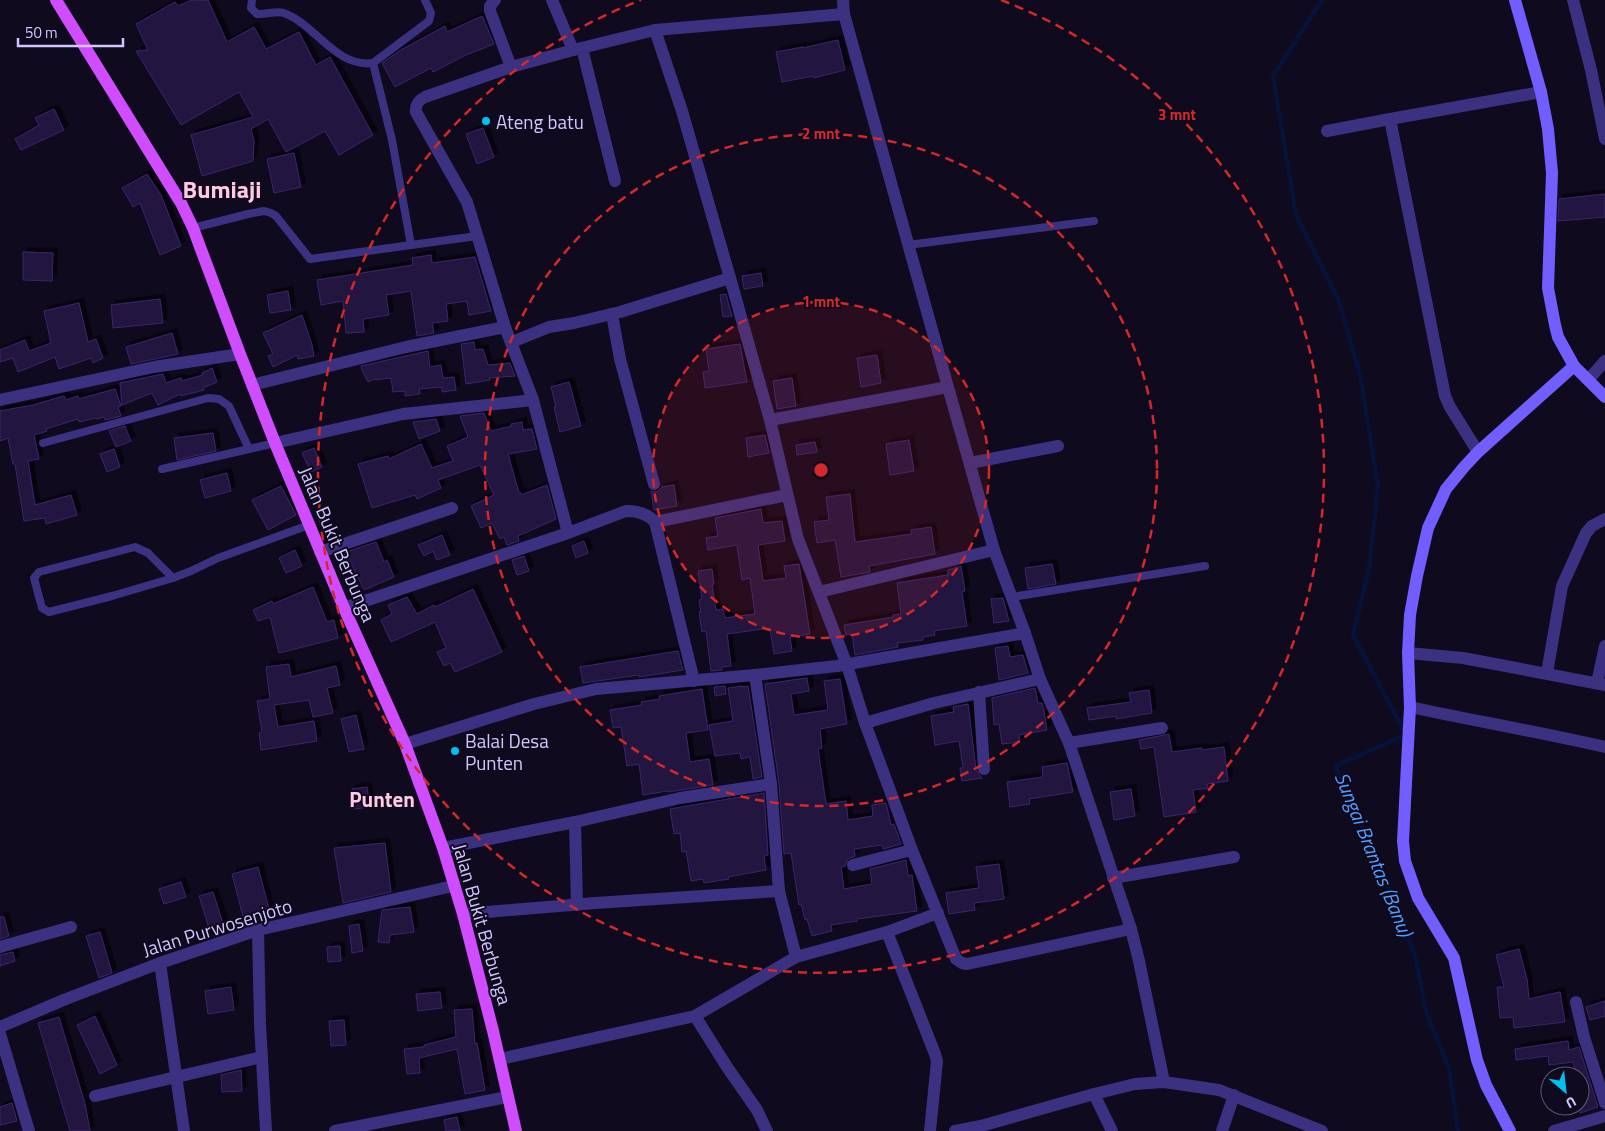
<svg xmlns="http://www.w3.org/2000/svg" width="1605" height="1131" viewBox="0 0 1605 1131" font-family="'Titillium Web',sans-serif">
  <style>
    .lines { fill: none; stroke-linecap: round; stroke-linejoin: round }
    .stream { stroke: #05133b; stroke-width: 4.5 }
    .building { fill: #22143f; stroke: #3b256d; filter: url(#shadow) }
    .lane { stroke: #3c3180; stroke-width: 8 }
    .street { stroke: #3c3180; stroke-width: 12 }
    .secondary { stroke: #725dff; stroke-width: 12 }
    .primary { stroke: #cf4dff; stroke-width: 12 }
    .ring { fill: none; stroke: #d62828; stroke-width: 2.5; stroke-dasharray: 9 6 }
    .poi-dot { fill: #00bff1; stroke: #0f0a1d; stroke-width: 2 }
    .labels { text-anchor: middle; dominant-baseline: central; stroke-width: 4; stroke-linejoin: round; paint-order: stroke }
    .poi-label { font-size: 19px; fill: #d2c6ff; stroke: #0f0a1d; text-anchor: start }
    .street-label { font-size: 19px; fill: #d2c6ff; stroke: #0f0a1d }
    .water-label { font-size: 20px; font-style: italic; fill: #549eff; stroke: #0f0a1d }
    .quarter-label { font-size: 21px; font-weight: bold; fill: #ffc8e5; stroke: #0f0a1d }
    .district-label { font-size: 24px; font-weight: bold; fill: #ffc8e5; stroke: #0f0a1d }
    .centre { fill: #d62828; stroke: #0f0a1d; stroke-width: 2.5 }
    .ring-label { font-size: 15px; text-anchor: middle; font-weight: bold; fill: #d62828; stroke: #0f0a1d; stroke-width: 4; stroke-linejoin: round; paint-order: stroke }
  </style>
  <defs>
    <filter id="shadow"><feDropShadow dx="4.5" dy="-4.5" stdDeviation="0" flood-color="#0009"/></filter>
  </defs>
  <rect width="100%" height="100%" fill="#0f0a1d"/>
  <g class="lines">
    <path class="stream" d="M1322 0 1273 76 1296 215 1338 299 1360 374 1378 486 1369 569 1353 635 1406 735 1335 766 1392 895 1415 956 1426 1012 1449 1068 1458 1131"/>
  </g>
  <g class="building">
    <path d="M192 0H208L227 42 254 27 266 49 299 32 316 65 330 57 373 135 339 155 325 131 286 152 268 119 251 129 254 141 253 161 202 176 191 135 253 117 239 92 181 125 136 51 148 50 136 24 175 2 178 6Z"/>
    <path d="M482 16 494 44 466 55 433 72 431 68 395 87 382 63 399 51 445 26 447 32Z"/>
    <path d="M838 40 845 70 814 78 813 76 782 82 776 52 803 47V48Z"/>
    <path d="M54 109 64 130 21 150 15 139 39 125 35 118Z"/>
    <path d="M483 128 494 157 477 164 466 134Z"/>
    <path d="M294 153 301 187 274 193 267 159Z"/>
    <path d="M147 174 161 195 181 246 160 255 140 203 133 207 122 188Z"/>
    <path d="M1605 194V217L1558 221 1559 199Z"/>
    <path d="M23 252 53 253 52 281 23 280Z"/>
    <path d="M431 255 432 263 475 257 491 311 469 315 467 301 446 304 448 321 432 323 434 333 417 336 411 291 386 295 389 315 363 319 364 332 346 333 343 301 321 305 317 280 413 265 412 258Z"/>
    <path d="M761 273 763 286 744 289 742 276Z"/>
    <path d="M288 291 291 310 270 313 267 295Z"/>
    <path d="M726 294 732 316 723 317 720 295Z"/>
    <path d="M160 299 163 323 113 328 111 305Z"/>
    <path d="M79 303 88 342 96 339 103 358 93 363 91 358 59 369 55 357 18 372 13 358 0 362V350L25 340 29 351 51 343 44 311Z"/>
    <path d="M302 315 312 345 314 356 298 359 297 355 273 367 268 356 273 354 263 333Z"/>
    <path d="M172 333 178 354 131 364 126 347Z"/>
    <path d="M474 342 475 350 483 349 488 365 510 363 515 376 489 378 490 380 466 384 461 344Z"/>
    <path d="M740 344 747 382 705 388 703 372 709 371 706 349Z"/>
    <path d="M428 351 430 367 441 365 443 378 454 377 456 390 442 392V387L419 389 420 394 405 396V391L393 392 391 378 372 380 368 382 362 370 361 366Z"/>
    <path d="M877 355 881 383 861 387 857 358Z"/>
    <path d="M212 368 217 382 203 388 204 390 181 396 180 394 158 405 152 393 122 405 120 383 163 374 166 383 181 378 182 381 203 375 202 373Z"/>
    <path d="M792 378 796 406 777 409 773 381Z"/>
    <path d="M569 382 581 426 560 432 554 407H556L551 387Z"/>
    <path d="M115 389 121 406 118 407 121 416 105 420 104 417 97 419 96 418 79 422 78 419 46 429 47 431 34 435 39 459 28 461 35 505 71 495 77 515 46 524 45 518 24 521 15 464H13L8 438 0 441V411L33 405 64 396 66 400 78 396 79 399Z"/>
    <path d="M484 413 491 431 512 426 511 424 522 422 523 430 532 429 537 449 508 454 519 493 520 492 521 495 547 485 556 519 518 536 519 541 507 545 504 537 500 539 492 523 481 528 471 506 494 495 480 465 438 480 441 488 417 499 415 495 372 508 358 464 388 456 389 459 421 444 432 468 453 461 447 446 468 437 460 416Z"/>
    <path d="M436 419 440 431 419 439 413 422Z"/>
    <path d="M125 426 131 441 116 447 109 431Z"/>
    <path d="M213 433 216 451 177 460 174 438Z"/>
    <path d="M765 435 769 453 748 457 746 438Z"/>
    <path d="M909 440 914 471 890 475 886 444Z"/>
    <path d="M815 442 817 452 797 455 796 445Z"/>
    <path d="M314 448 322 467 311 472 302 453Z"/>
    <path d="M114 449 120 467 107 472 100 454Z"/>
    <path d="M227 473 231 491 205 498 200 480Z"/>
    <path d="M674 485 677 506 654 510 651 491 657 492 662 487Z"/>
    <path d="M281 486 296 515 268 530 252 500Z"/>
    <path d="M850 494 855 542 912 534 911 530 931 527 935 554 869 566 870 572 841 577 835 540 817 543 814 522 829 520 826 497Z"/>
    <path d="M761 509 763 523 782 521 785 541 758 545 763 581 786 578 784 566 799 564 810 634 790 637 792 651 774 654 770 628 727 634 731 666 722 667V670L711 671 706 631 702 632 699 612H701L699 600 702 599 698 571 712 569 714 584 712 585 716 610 723 609 725 618 755 614 750 578 742 580 737 545 708 550 706 538 718 536 715 518Z"/>
    <path d="M442 535 450 555 437 560 433 551 424 556 418 545Z"/>
    <path d="M584 541 588 553 576 558 572 546Z"/>
    <path d="M376 542 384 562 387 560 394 577 364 590 352 565 349 566 343 553Z"/>
    <path d="M295 550 302 566 286 573 279 558Z"/>
    <path d="M524 556 529 571 517 575 512 560Z"/>
    <path d="M1052 564 1056 584 1028 589 1025 568Z"/>
    <path d="M961 566 965 591 962 592 967 626 934 631 935 635 923 637V640L897 643 898 647 855 655 852 634 846 635 844 625 894 617 893 615 901 614 897 583 948 575V570Z"/>
    <path d="M313 587 327 622 334 620 338 638 279 653 270 617 258 621 253 610 272 601 273 604Z"/>
    <path d="M473 589 502 652 455 672 450 663 444 666 437 652 446 648 435 622 391 642 381 620 392 614 388 605 407 597 417 614 434 605 435 607Z"/>
    <path d="M1003 598 1009 621 994 623 991 599Z"/>
    <path d="M1008 646 1010 657 1023 655 1028 673 999 680 995 648Z"/>
    <path d="M678 651 683 670 639 677V675L583 683 580 667Z"/>
    <path d="M289 664 291 677 336 666 340 685 327 688 333 713 313 717 309 700 274 705 278 727 314 721 317 741 261 750 259 733 262 732 257 701 270 699 266 667Z"/>
    <path d="M807 678 809 691 791 694 794 715 828 710 824 681 840 679 847 724 820 729 822 748 818 749 826 804 846 801 848 820 873 816 872 805 886 803 891 825 894 824 901 844 883 849 882 845 854 849 855 856 848 859 845 866 841 867 844 889 872 884 870 869 906 860 908 876 912 875 917 911 857 919V921L831 925 832 931 812 936 807 919 805 920 801 904 799 905 791 853 784 854 779 783 765 684Z"/>
    <path d="M725 686 726 694 715 696 714 687Z"/>
    <path d="M742 686V687L748 686 762 777 753 779 750 757 741 759 740 753 715 756 709 725 733 721 728 688Z"/>
    <path d="M1035 688 1038 703H1042L1043 706 1047 730 1019 735 1020 742 1002 744 999 724 994 725 992 698Z"/>
    <path d="M702 689 708 730 686 733 690 762 709 759 713 785 668 792 667 791 643 795 639 764 627 766 621 727 613 728 610 710 642 705 641 702 660 699 659 696Z"/>
    <path d="M1149 690 1152 713 1116 719V716L1089 720 1087 708 1131 702 1129 693Z"/>
    <path d="M968 704 976 770 982 778 962 781 960 768H963L959 741 935 745 931 716 954 712 953 707Z"/>
    <path d="M356 715 364 749 349 752 341 719Z"/>
    <path d="M1169 734 1172 752 1202 748V750L1224 747 1228 781 1207 784 1208 788 1193 790 1196 812 1164 817 1154 747 1141 749 1139 740Z"/>
    <path d="M1067 763 1073 792 1029 799 1030 804 1010 807 1007 782 1043 777 1042 767Z"/>
    <path d="M367 787 370 807 354 809 352 789Z"/>
    <path d="M1131 789 1135 816 1114 820 1110 792Z"/>
    <path d="M764 793 768 855 764 856 766 870 728 877 729 879 704 883 703 879 691 881 686 851 682 852 680 833 674 834 670 809Z"/>
    <path d="M385 843 391 892 343 903 334 848Z"/>
    <path d="M999 864 1004 899 974 903 975 910 949 914 946 893 979 888 976 867Z"/>
    <path d="M258 867 271 917 245 924 232 874Z"/>
    <path d="M181 882 186 897 164 904 159 889Z"/>
    <path d="M213 892 223 924 209 928 199 896Z"/>
    <path d="M410 907 414 932 390 935 389 943 378 942 382 910Z"/>
    <path d="M0 917H4L9 936 0 939Z"/>
    <path d="M359 924 363 951 352 953 349 926Z"/>
    <path d="M100 932 112 973 99 978 86 936Z"/>
    <path d="M340 946 341 961 328 962 327 947Z"/>
    <path d="M1519 949 1527 979 1529 999 1560 992 1565 1022 1514 1028 1513 1017 1500 1018 1497 987H1504L1496 955Z"/>
    <path d="M13 952 15 961 0 966V955Z"/>
    <path d="M231 987 234 1010 208 1014 205 991Z"/>
    <path d="M440 992 442 1008 418 1011 416 994Z"/>
    <path d="M1605 1001V1016L1590 1020 1586 1007Z"/>
    <path d="M472 1009 475 1044 477 1043 485 1090 465 1094 457 1049 419 1058 420 1073 407 1074 404 1049 424 1047V1045L456 1037 454 1010Z"/>
    <path d="M95 1016 117 1065 100 1074 77 1025Z"/>
    <path d="M59 1017 85 1104 90 1131H70L38 1023Z"/>
    <path d="M344 1020 346 1045 331 1046 329 1021Z"/>
    <path d="M1568 1041 1569 1050 1579 1047 1598 1107 1580 1113V1076H1577L1573 1062 1549 1065 1548 1056 1516 1060 1515 1049Z"/>
    <path d="M241 1070 242 1091 222 1092 221 1075Z"/>
    <path d="M12 1103 17 1121 0 1125V1107Z"/>
    <path d="M457 1117 460 1131H446L444 1120Z"/>
  </g>
  <g class="lines">
    <g class="lane">
      <path d="M252 0 251 8 257 14C267 15 274 10 284 13 316 25 336 68 373 63"/>
      <path d="M193 228 248 214 264 211 271 213 276 216 310 259 411 245 392 140 373 63 429 21 431 13 425 0"/>
      <path d="M411 245 477 236"/>
      <path d="M908 245 1094 221"/>
      <path d="M43 443 208 398 219 399 229 406 249 449 275 443"/>
      <path d="M162 469 249 449"/>
      <path d="M173 578 148 553 135 547 39 572 34 578 42 608 49 612 112 596 173 578 191 571 218 558 309 525"/>
      <path d="M1012 597 1205 566"/>
    </g>
    <g class="street">
      <path d="M495 0 490 6V11L511 67"/>
      <path d="M552 0 573 50"/>
      <path d="M1573 0 1591 70 1605 139"/>
      <path d="M655 30 682 111 730 278"/>
      <path d="M582 48 615 181"/>
      <path d="M1327 131 1390 119"/>
      <path d="M612 314 620 359 654 484"/>
      <path d="M512 342 549 327 574 323 620 312 730 278 770 420 798 539 847 665 865 723 912 850 956 959 962 963 967 964 1131 929"/>
      <path d="M1588 380 1605 361"/>
      <path d="M252 385 406 347 505 327"/>
      <path d="M948 387 994 550 1025 633"/>
      <path d="M0 400 154 367 240 354"/>
      <path d="M770 420 948 387 844 14 843 0"/>
      <path d="M275 443 403 414 533 400"/>
      <path d="M1478 452 1450 407 1445 396 1390 119 1541 92"/>
      <path d="M970 463 1058 446"/>
      <path d="M655 522 787 495"/>
      <path d="M568 533 533 400 505 327 467 202 416 112C415 104 419 100 425 97L511 67 577 49 655 30 844 14"/>
      <path d="M320 552 452 508"/>
      <path d="M819 592 994 550"/>
      <path d="M344 608 568 533 626 511C636 511 648 514 655 522L694 681"/>
      <path d="M1408 653 1463 658 1605 685"/>
      <path d="M1547 673 1562 586 1586 533 1592 526 1605 519"/>
      <path d="M755 675 771 784 779 891 796 957"/>
      <path d="M1597 683 1605 646"/>
      <path d="M979 692 984 769"/>
      <path d="M1410 707C1475 721 1540 732 1605 747"/>
      <path d="M865 723 934 703 1040 679"/>
      <path d="M1069 743 1162 728"/>
      <path d="M405 744 534 704 596 689 755 675 837 666 1025 633 1040 679 1069 743 1131 929 1139 961 1164 1082"/>
      <path d="M575 822 577 905"/>
      <path d="M443 848 575 822 680 798 771 784"/>
      <path d="M853 865 912 850"/>
      <path d="M1113 878 1234 857"/>
      <path d="M463 914 595 903 779 891"/>
      <path d="M258 930 260 1024 266 1131"/>
      <path d="M887 932 935 1054 937 1061 930 1131"/>
      <path d="M0 947 71 927"/>
      <path d="M160 963 184 1131"/>
      <path d="M1576 1002 1584 1037 1605 1103"/>
      <path d="M695 1016 796 957 887 932 938 913"/>
      <path d="M0 1027 66 999 160 963 258 930 453 886"/>
      <path d="M0 1034 29 1131"/>
      <path d="M500 1059 695 1016 727 1067 757 1110 767 1131"/>
      <path d="M1094 1094 1112 1131"/>
      <path d="M95 1096 262 1057"/>
      <path d="M335 1131 507 1097"/>
      <path d="M955 1131 981 1126 1094 1094 1135 1084 1164 1082 1219 1090 1322 1131"/>
      <path d="M1222 1131 1234 1095"/>
      <path d="M1554 1131 1605 1116"/>
    </g>
    <g class="secondary">
      <path d="M1515 0 1541 92 1548 129 1552 173 1548 288 1555 325 1558 337 1574 366 1605 397"/>
      <path d="M1510 1131 1486 1085 1477 1060 1454 958 1418 898 1405 861 1403 841 1410 707 1408 653 1410 615 1417 576 1428 528 1446 489 1464 467 1478 452 1574 366"/>
    </g>
    <path class="primary" d="M56 0 181 203 193 228 240 354 275 443 344 608 405 744 443 848 463 914 493 1031 516 1131"/>
  </g>
  <circle cx="821" cy="470" r="168" fill="#d62828" fill-opacity=".12"/>
  <g class="ring">
    <circle cx="821" cy="470" r="168"/>
    <circle cx="821" cy="470" r="336"/>
    <path d="M1001 0A503 503 0 1 1 641 0"/>
  </g>
  <g class="poi-dot">
    <circle cx="486" cy="121" r="5"/>
    <circle cx="455" cy="751" r="5"/>
  </g>
  <g class="labels">
    <g class="poi-label">
      <text x="496" y="121">Ateng batu</text>
      <text x="465" y="740">Balai Desa<tspan x="465" dy="22">Punten</tspan></text>
    </g>
    <g class="street-label">
      <text transform="translate(338 544) rotate(67)">Jalan Bukit Berbunga</text>
      <text transform="translate(483 924) rotate(74)">Jalan Bukit Berbunga</text>
      <text transform="translate(217 927) rotate(-17)">Jalan Purwosenjoto</text>
    </g>
    <g class="water-label">
      <text transform="translate(1374 854) rotate(68)">Sungai Brantas (Banu)</text>
    </g>
    <g class="quarter-label">
      <text x="382" y="799">Punten</text>
    </g>
    <g class="district-label">
      <text x="222" y="189">Bumiaji</text>
    </g>
  </g>
  <circle cx="821" cy="470" r="8" class="centre"/>
  <g class="ring-label">
    <text x="1177" y="120">3 mnt</text>
    <text x="821" y="139">2 mnt</text>
    <text x="821" y="307">1 mnt</text>
  </g>
  <g transform="translate(1565 1091) rotate(152)"><circle r="24" fill="#0f0a1d" stroke="#5d5577"/>
  <path d="M0-4L9 19L0 12L-9 19Z" fill="#00bff1"/>
  <text y="-8" font-size="14" font-weight="bold" text-anchor="middle" fill="#d2c6ff">U</text>
  </g>
  <path d="M18 38v8h105v-8" fill="none" stroke="#d2c6ff" stroke-width="2.5"/>
  <text x="25" y="38" font-size="15" fill="#d2c6ff" stroke="#0f0a1d" stroke-width="4" paint-order="stroke">50 m</text>
</svg>
